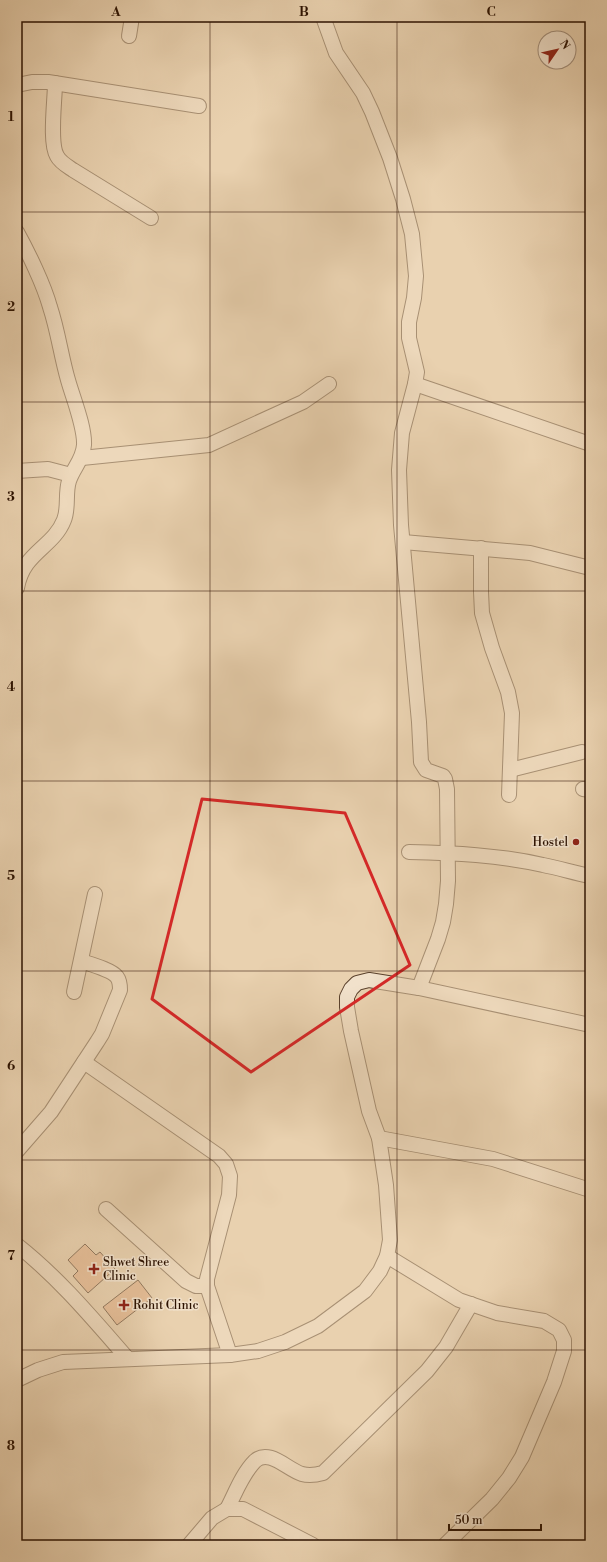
<svg xmlns="http://www.w3.org/2000/svg" width="607" height="1562" viewBox="0 0 607 1562" font-family="'Libre Bodoni',serif">
  <style>
    .building { fill: #e4ab82; stroke: #2b1100 }
    .lines { fill: none; stroke-linecap: round; stroke-linejoin: round }
    .minor-casing { stroke: #5a412c; stroke-width: 16 }
    .minor { stroke: #f1e1cb; stroke-width: 14 }
    .marked { fill: none; stroke: #d62828; stroke-width: 3; stroke-linejoin: round }
    .grid { fill: none; stroke: #2b1100; stroke-width: 1; stroke-opacity: 0.55 }
    .poi-dot { fill: #8f2418; stroke: #f1e1cb; stroke-width: 1.5 }
    .labels { text-anchor: middle; dominant-baseline: central; stroke-width: 3; stroke-linejoin: round; paint-order: stroke }
    .poi-label { font-size: 12px; fill: #2b1100; stroke: #f1e1cb; text-anchor: start }
    .neatline { fill: none; stroke: #2b1100; stroke-width: 1.5 }
    .grid-label { font-size: 13px; text-anchor: middle; font-weight: bold; fill: #2b1100 }
  </style>
  <rect width="100%" height="100%" fill="#e9d1af"/>
  <filter id="stains"><feTurbulence type="fractalNoise" baseFrequency=".005" numOctaves="4"/><feColorMatrix values="0 0 0 0 .2 0 0 0 0 .09 0 0 0 0 .02 0 0 0 .5 -.17"/></filter>
  <radialGradient id="worn" r=".72"><stop offset=".6" stop-color="#630" stop-opacity="0"/><stop offset="1" stop-color="#630" stop-opacity=".3"/></radialGradient>
  <g class="building">
    <path d="M85 1244 96 1255 100 1252 115 1269 88 1293 73 1276 78 1271 68 1260Z"/>
    <path d="M138 1280 152 1298 117 1325 103 1307Z"/>
  </g>
  <g class="lines">
    <defs>
      <g id="minor">
        <path d="M323 17 336 53 363 93 372 112 390 158 403 199 412 234 416 276 414 298 409 322V338L417 372 415 384 402 433 399 470 401 525 419 722 421 762 426 770 443 776 445 779 447 789 448 881 446 904 443 922 438 939 419 988"/>
        <path d="M129 36 132 17"/>
        <path d="M55 83C55 100 49 143 57 156 60 162 67 166 73 170L151 218"/>
        <path d="M17 85 32 82H48L199 106"/>
        <path d="M17 232C28 252 44 285 50 307 58 331 61 356 68 380 73 398 85 427 84 445 83 460 73 468 69 481 65 493 69 508 64 520 53 548 23 552 17 588"/>
        <path d="M415 384 590 444"/>
        <path d="M82 458 209 445 303 402 329 384"/>
        <path d="M17 471 48 469 71 475"/>
        <path d="M403 542 530 553 590 568"/>
        <path d="M481 548V592L482 613 492 648 508 692 512 713 509 795"/>
        <path d="M510 770 582 752"/>
        <path d="M583 789 590 790"/>
        <path d="M409 852C454 853 499 855 543 865 559 868 574 873 590 876"/>
        <path d="M74 992 95 894"/>
        <path d="M84 1062 219 1156 226 1164 230 1176 229 1195 207 1279V1286L230 1355"/>
        <path d="M379 1138 493 1159 590 1190"/>
        <path d="M17 1151 51 1112 97 1042 102 1034 120 990C120 986 120 981 117 977 112 970 90 964 81 961"/>
        <path d="M106 1209 186 1281 196 1286H207"/>
        <path d="M17 1245C59 1278 93 1319 128 1359"/>
        <path d="M387 1256 459 1300 497 1313 544 1321 559 1330 564 1340V1351L554 1382 522 1457 509 1478 492 1499 445 1545"/>
        <path d="M17 1380 38 1370 63 1362 230 1355 258 1351 285 1342 318 1326 365 1291 380 1271 387 1256 390 1240 386 1185 379 1138 369 1111 351 1031 347 1007V997L351 989 357 983 369 980 419 988 590 1025"/>
        <path d="M227 1509C235 1494 242 1474 255 1461 269 1448 288 1470 302 1474 309 1476 316 1475 323 1473L427 1371 446 1347 471 1304"/>
        <path d="M189 1545 212 1518 227 1509H243L313 1545"/>
      </g>
    </defs>
    <use href="#minor" class="minor-casing"/>
    <use href="#minor" class="minor"/>
  </g>
  <path d="M0 0H607V1562H0ZM202 799 345 813 410 965 251 1072 152 999Z" fill="#e9d1af" fill-opacity=".55" fill-rule="evenodd"/>
  <path class="marked" d="M202 799 345 813 410 965 251 1072 152 999Z"/>
  <path class="grid" d="M210 17V1545M397 17V1545M17 212H590M17 402H590M17 591H590M17 781H590M17 971H590M17 1160H590M17 1350H590"/>
  <g class="poi-dot">
    <circle cx="576" cy="842" r="4"/>
    <path d="M92 1263h4v4h4v4h-4v4h-4v-4h-4v-4h4z"/>
    <path d="M122 1299h4v4h4v4h-4v4h-4v-4h-4v-4h4z"/>
  </g>
  <g class="labels">
    <g class="poi-label">
      <text x="568" y="842" text-anchor="end">Hostel</text>
      <text x="103" y="1262">Shwet Shree<tspan x="103" dy="14">Clinic</tspan></text>
      <text x="133" y="1305">Rohit Clinic</text>
    </g>
  </g>
  <rect width="607" height="1562" fill="none" stroke="#e9d1af" stroke-width="44"/>
  <g transform="translate(557 50) rotate(56)"><circle r="19" fill="#f1e1cb" stroke="#a28e7a"/>
  <path d="M0-3L7 15L0 10L-7 15Z" fill="#8f2418"/>
  <text y="-6" font-size="11" font-weight="bold" text-anchor="middle" fill="#2b1100">N</text>
  </g>
  <path d="M449 1524v6h92v-6" fill="none" stroke="#2b1100" stroke-width="2"/>
  <text x="455" y="1524" font-size="12" fill="#2b1100" stroke="#f1e1cb" stroke-width="3" paint-order="stroke">50 m</text>
  <rect x="22" y="22" width="563" height="1518" class="neatline"/>
  <g class="grid-label">
    <text x="116" y="16">A</text>
    <text x="304" y="16">B</text>
    <text x="491" y="16">C</text>
    <text x="11" y="121">1</text>
    <text x="11" y="311">2</text>
    <text x="11" y="501">3</text>
    <text x="11" y="691">4</text>
    <text x="11" y="880">5</text>
    <text x="11" y="1070">6</text>
    <text x="11" y="1260">7</text>
    <text x="11" y="1450">8</text>
  </g>
  <rect width="100%" height="100%" filter="url(#stains)"/>
  <rect width="100%" height="100%" fill="url(#worn)"/>
</svg>
